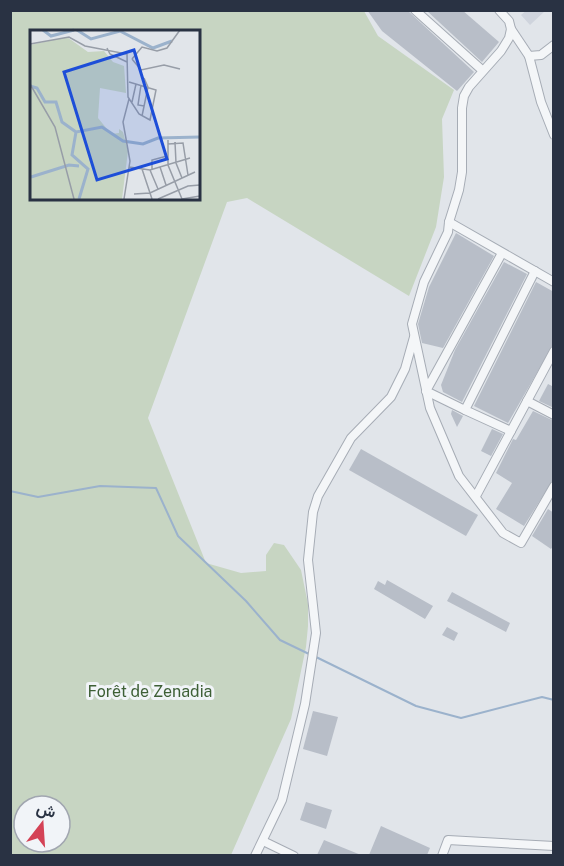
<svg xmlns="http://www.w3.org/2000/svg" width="564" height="866" viewBox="0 0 564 866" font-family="'Public Sans',Vazirmatn,sans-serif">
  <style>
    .built { fill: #cfd4dd }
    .green { fill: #c7d5c2; fill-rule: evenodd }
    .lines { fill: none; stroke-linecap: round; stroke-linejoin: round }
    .stream { stroke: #9bb2cc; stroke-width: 2 }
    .building { fill: #b8bec8 }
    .street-casing { stroke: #a6acb5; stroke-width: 10 }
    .street { stroke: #f4f6f8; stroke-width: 8 }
    .labels { text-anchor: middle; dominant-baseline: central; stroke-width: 6; stroke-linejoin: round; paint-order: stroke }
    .park-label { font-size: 16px; fill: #3d5f35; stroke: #f1f4f8 }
    .inset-river { fill: none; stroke: #9bb2cc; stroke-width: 3 }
    .inset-road { fill: none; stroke: #979da7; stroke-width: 1.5 }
    .view { fill: #1d4ed8; fill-opacity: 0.15; stroke: #1d4ed8; stroke-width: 3 }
    .inset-edge { fill: none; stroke: #293243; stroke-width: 3 }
  </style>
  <rect width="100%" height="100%" fill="#e1e5ea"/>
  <path class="built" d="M527 10H545V11L530 25 521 15Z"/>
  <path class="green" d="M10 11H364L378 36 454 90 442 119 444 177 436 227 409 296 247 198 227 202 148 418 206 563 241 573 266 571V555L274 543 284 545 301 570 308 604V626L306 647 291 719 231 855H11ZM32 32H198V198H32ZM24 806H60V842H24Z"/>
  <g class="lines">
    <g class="stream">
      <path d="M10 491 38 497 100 486 156 488 178 536 246 601 280 640 309 654"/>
      <path d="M314 656 416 706 461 718 542 697 554 700"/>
    </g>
  </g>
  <g class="building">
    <path d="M367 10H407L474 72 457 91 382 31Z"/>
    <path d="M426 10H462L499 42 482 62Z"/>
    <path d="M456 233 494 256 443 348 422 343 418 324 429 287Z"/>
    <path d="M504 262 527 274 462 402 443 392 441 385 455 350Z"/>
    <path d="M536 282 554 292V343L508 423 474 406Z"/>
    <path d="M548 384 554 387V408L539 401Z"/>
    <path d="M452 410 463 416 457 427 451 414Z"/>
    <path d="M533 411 554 421V478L524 526 496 509 512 483 496 473 513 439 516 440Z"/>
    <path d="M492 429 503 434 491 456 481 451Z"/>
    <path d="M361 449 478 515 466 536 349 470Z"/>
    <path d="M548 509 554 513V545L551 549 532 536Z"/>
    <path d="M387 580 433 606 425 619 374 589 378 581 385 585Z"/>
    <path d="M452 592 510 623 506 632 447 601Z"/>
    <path d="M447 627 458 633 454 641 442 635Z"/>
    <path d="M313 711 338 717 327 756 303 749Z"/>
    <path d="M306 802 332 810 326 829 300 820Z"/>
    <path d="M381 826 430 848 427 855H369Z"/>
    <path d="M324 840 361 855H317Z"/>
  </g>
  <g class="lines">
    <defs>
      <g id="street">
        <path d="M415 10 482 70"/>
        <path d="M499 10 509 21 511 29 509 38 501 51 469 87 464 96 462 108V172L459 190 449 222 448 232 424 282 412 324 430 408 459 476 503 533 521 543 554 486"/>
        <path d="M511 29 529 56 541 102 554 135"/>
        <path d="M529 56 541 55 554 45"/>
        <path d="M449 222 554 282"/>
        <path d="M527 401 554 415"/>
        <path d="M465 410 426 391 502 253"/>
        <path d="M511 431 465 410 535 271"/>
        <path d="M476 496 554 351"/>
        <path d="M263 841 294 856"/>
        <path d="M255 856 282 800 305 704 316 633 308 560 313 512 318 496 351 438 391 397 405 369 414 337"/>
        <path d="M442 856 448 840 554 846"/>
      </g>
    </defs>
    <use href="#street" class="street-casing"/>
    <use href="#street" class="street"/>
  </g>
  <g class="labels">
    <g class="park-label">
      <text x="150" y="691">Forêt de Zenadia</text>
    </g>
  </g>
  <g transform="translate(30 30)">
    <rect width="170" height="170" fill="#e1e5ea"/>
    <path d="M37 7 58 22 74 21 83 32 94 36 96 63 70 58 68 88 81 104 89 103V99L93 102 98 121 92 169H0V15Z" fill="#c7d5c2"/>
    <path class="inset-river" d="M13 0 21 6 44 0M47 0 61 9 90 1 123 18 142 11M0 56 7 58 15 72H26L32 92 46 102M1 147 39 135 49 136M49 169 58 139 42 125 46 102 72 97 93 111 113 114 128 108 170 107"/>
    <path class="inset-road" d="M0 14 39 7 55 16 97 24 98 67 109 84 120 90 126 60 99 52M77 18 80 24 97 32M102 29 112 17 127 21 137 18 150 0M102 29 111 40 134 35 150 39M0 54 25 97 44 169M111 55 108 75 114 76M102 72 106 54M112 86 118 57 114 48M138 110V135L152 169M145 112 146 133 152 148M138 114 153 113 158 145M99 137 120 140 160 128M130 137 136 155M112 139 122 169M122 139V130L137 126M120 140 128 159M104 164 120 163 165 142M94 169 100 131 93 92 99 69M128 169 158 156 170 155M152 169 170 166"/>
    <path class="view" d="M104 20 137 129 67 150 34 42Z"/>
    <rect width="170" height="170" class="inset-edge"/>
  </g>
  <rect width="564" height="866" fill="none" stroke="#293243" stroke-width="24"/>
  <g transform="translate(42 824) rotate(17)"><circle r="28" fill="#f1f4f8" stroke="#a1a6b0" stroke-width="1.5"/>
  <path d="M0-4.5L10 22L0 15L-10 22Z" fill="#d44256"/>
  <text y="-9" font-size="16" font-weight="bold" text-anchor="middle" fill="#293243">ش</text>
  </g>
</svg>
